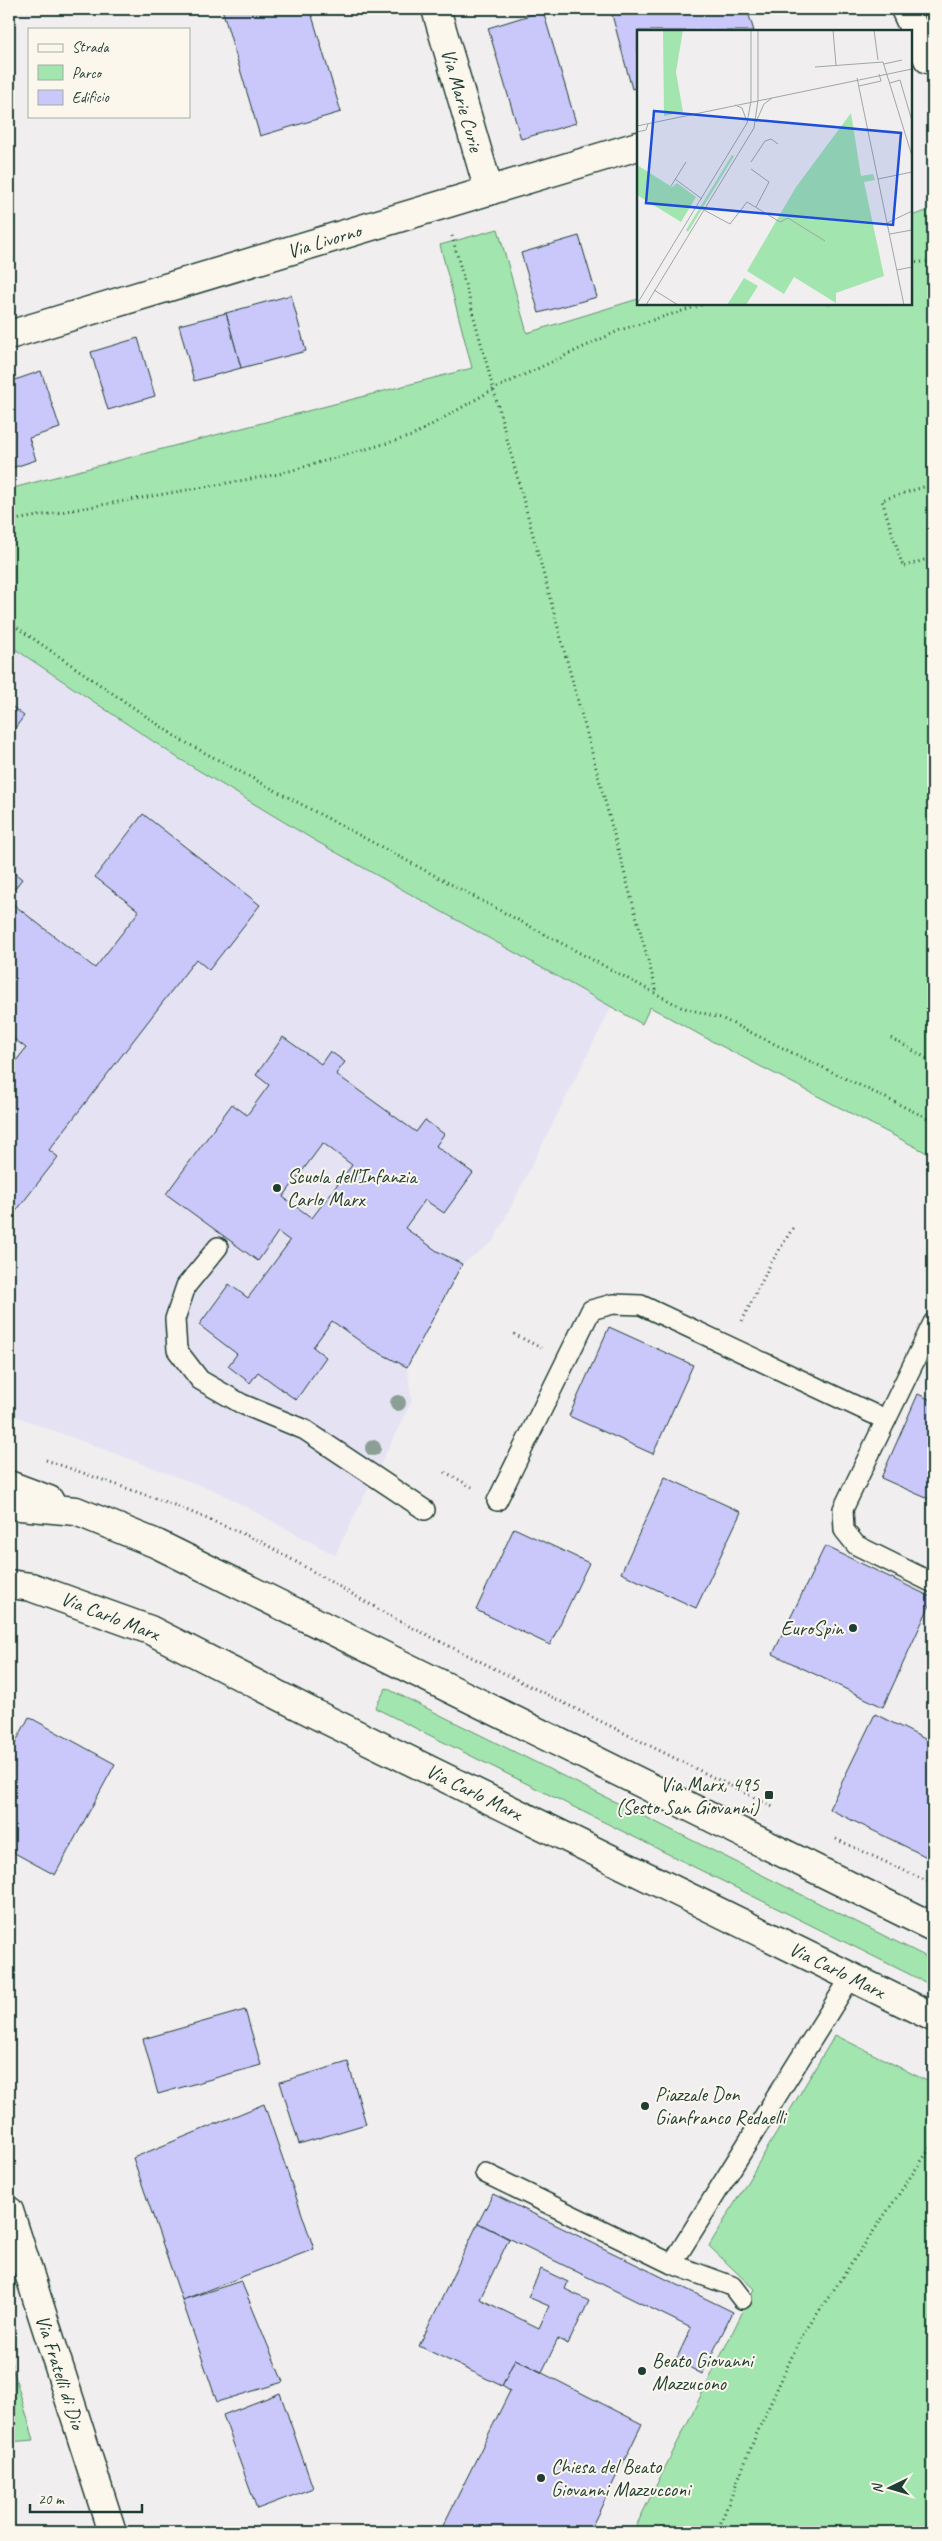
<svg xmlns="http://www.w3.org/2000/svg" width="942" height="2541" viewBox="0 0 942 2541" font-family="Caveat,sans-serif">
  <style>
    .built { fill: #e5e3f3 }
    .green { fill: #a3e5ae; stroke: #619171 }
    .building { fill: #cac8fb; stroke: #1f3d34; fill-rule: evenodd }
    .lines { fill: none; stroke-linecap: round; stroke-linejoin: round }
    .lane-casing { stroke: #1f3d34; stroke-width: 22 }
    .street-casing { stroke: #1f3d34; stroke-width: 31 }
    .path { stroke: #1f3d34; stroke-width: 3; stroke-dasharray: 1 4; stroke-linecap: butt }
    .lane { stroke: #fbf7ec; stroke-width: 19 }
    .street { stroke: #fbf7ec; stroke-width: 28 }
    .tree { fill: #8c9f95 }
    .poi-dot { fill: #1f3d34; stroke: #fbf7ec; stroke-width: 2 }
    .labels { text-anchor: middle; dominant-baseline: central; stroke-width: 4; stroke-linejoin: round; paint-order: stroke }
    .street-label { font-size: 20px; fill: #1f3d34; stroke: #fbf7ec }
    .poi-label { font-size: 20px; fill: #1f3d34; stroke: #fbf7ec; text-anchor: start }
    .inset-road { fill: none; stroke: #9da7a4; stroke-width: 1 }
    .view { fill: #1d4ed8; fill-opacity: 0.15; stroke: #1d4ed8; stroke-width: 2.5 }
    .inset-edge { fill: none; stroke: #1f3d34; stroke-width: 2.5 }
  </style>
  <rect width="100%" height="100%" fill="#f1eeef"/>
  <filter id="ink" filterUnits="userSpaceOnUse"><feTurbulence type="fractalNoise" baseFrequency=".02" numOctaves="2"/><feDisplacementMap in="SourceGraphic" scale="10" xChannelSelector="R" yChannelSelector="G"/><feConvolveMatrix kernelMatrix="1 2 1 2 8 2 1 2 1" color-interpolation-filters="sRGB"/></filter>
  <g filter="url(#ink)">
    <path class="built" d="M9 645 178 758 314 840 612 1006 493 1242 462 1264 407 1367 412 1401 335 1555 218 1492 9 1414Z"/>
    <g class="green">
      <path d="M933 209V1156L704 1037 650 1007 642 1024 314 840 178 758 9 645V489L472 368 440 245 498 229 527 333 638 299V304H911V216Z"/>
      <path d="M386 1688 933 1960V1986L375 1708Z"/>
      <path d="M835 2035 933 2084V2514L925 2532H633L754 2289 709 2246Z"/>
      <path d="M9 2357 34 2440 9 2442Z"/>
    </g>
    <g class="building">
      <path d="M222 9H310L341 112 260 136Z"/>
      <path d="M620 9H747L754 31H638V87L632 89 611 11Z"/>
      <path d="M543 11 576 123 521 139 488 28Z"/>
      <path d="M579 236 597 297 539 313 521 253Z"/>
      <path d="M291 295 306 351 241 368 226 313Z"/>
      <path d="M226 313 241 368 194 381 179 325Z"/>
      <path d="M138 338 155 396 108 410 91 352Z"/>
      <path d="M41 371 60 428 29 438 36 460 9 469V382Z"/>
      <path d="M9 704 24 716 9 736Z"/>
      <path d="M143 814 260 905 209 970 196 959 49 1150 58 1157 10 1219 9 1070 26 1048 9 1035V901L95 968 139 911 95 877Z"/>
      <path d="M9 869 22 879 9 896Z"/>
      <path d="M283 1037 321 1064 330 1051 345 1062 336 1074 416 1132 425 1120 444 1134 436 1146 473 1173 444 1213 425 1200 405 1228 437 1251 462 1264 407 1367 368 1347 332 1321 313 1347 326 1357 296 1400 258 1372 250 1383 228 1366 237 1354 199 1325 229 1284 248 1298 290 1241 278 1232 258 1261 166 1194 232 1104 247 1115 269 1085 256 1075ZM323 1143 352 1165 312 1218 283 1197Z"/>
      <path d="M609 1327 693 1365 653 1454 569 1416Z"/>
      <path d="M918 1394 933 1401V1501L881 1478Z"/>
      <path d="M665 1477 741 1512 696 1608 621 1573Z"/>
      <path d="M514 1528 589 1563 550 1645 476 1610Z"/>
      <path d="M825 1546 933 1598 883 1707 773 1654Z"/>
      <path d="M875 1714 933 1743V1860L829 1809Z"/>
      <path d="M29 1717 115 1764 55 1875 9 1850V1755Z"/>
      <path d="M245 2010 261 2065 158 2094 143 2039Z"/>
      <path d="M348 2062 366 2124 299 2144 280 2082Z"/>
      <path d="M264 2104 314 2249 182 2300 133 2158Z"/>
      <path d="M493 2194 733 2312 702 2374 676 2360 691 2328 478 2223Z"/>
      <path d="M478 2223 509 2239 480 2299 539 2328 549 2306 528 2297 541 2269 568 2282 565 2289 589 2301 568 2344 558 2339 542 2372 515 2359 502 2386 419 2346Z"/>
      <path d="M241 2281 283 2382 217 2402 182 2300Z"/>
      <path d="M515 2359 642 2424 589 2532H440L510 2391 502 2386Z"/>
      <path d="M280 2393 313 2488 257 2509 223 2415Z"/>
    </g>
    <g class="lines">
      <defs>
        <g id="lane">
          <path d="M218 1247 186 1286 175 1319 177 1350 200 1380 242 1404 305 1430 425 1510"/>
          <path d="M933 1323 843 1509 844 1530 856 1545 933 1583"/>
          <path d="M497 1501 591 1310 613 1304 641 1305 886 1420"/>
          <path d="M485 2173 672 2264 732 2286 742 2299"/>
          <path d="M672 2264 851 1977"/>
        </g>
        <g id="street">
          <path d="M436 9 489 191"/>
          <path d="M905 9 928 59"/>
          <path d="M9 335 638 146"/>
          <path d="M9 1485 49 1500"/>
          <path d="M9 1505 76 1511 157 1544 933 1927"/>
          <path d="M9 1584 31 1587 150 1630 321 1717 933 2017"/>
          <path d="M9 2211 112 2532"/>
        </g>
      </defs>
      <use href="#lane" class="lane-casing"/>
      <use href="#street" class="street-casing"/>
      <g class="path">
        <path d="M452 236 657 993"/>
        <path d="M911 263 933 261"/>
        <path d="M933 484 882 500 903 567 933 557"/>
        <path d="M9 521 279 474 412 436 494 389 620 330 705 304"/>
        <path d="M9 622 179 739 681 1007 721 1018 929 1119 933 1118"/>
        <path d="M891 1038 933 1062"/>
        <path d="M742 1321 770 1265 794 1226"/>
        <path d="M514 1334 541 1348"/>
        <path d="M46 1460 174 1505 258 1540 399 1621 773 1807"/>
        <path d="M445 1472 472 1487"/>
        <path d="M836 1839 933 1884"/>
        <path d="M717 2532 756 2435 800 2339 933 2144"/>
      </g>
      <use href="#lane" class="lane"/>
      <use href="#street" class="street"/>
    </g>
    <g class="tree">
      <circle cx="398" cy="1403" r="8"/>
      <circle cx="373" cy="1448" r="8"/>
    </g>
  </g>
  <g class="poi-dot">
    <circle cx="277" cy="1188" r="5"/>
    <circle cx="853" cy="1628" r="5"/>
    <rect x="764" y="1790" width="10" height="10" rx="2.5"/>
    <circle cx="645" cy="2106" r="5"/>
    <circle cx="642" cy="2371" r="5"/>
    <circle cx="541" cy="2478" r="5"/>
  </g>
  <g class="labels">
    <g class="street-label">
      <text transform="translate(462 100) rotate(74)">Via Marie Curie</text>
      <text transform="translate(324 241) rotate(-17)">Via Livorno</text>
      <text transform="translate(110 1616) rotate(21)">Via Carlo Marx</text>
      <text transform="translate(474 1792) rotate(26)">Via Carlo Marx</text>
      <text transform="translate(837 1970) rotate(26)">Via Carlo Marx</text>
      <text transform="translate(60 2372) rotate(72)">Via Fratelli di Dio</text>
    </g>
    <g class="poi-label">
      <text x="287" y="1176">Scuola dell’Infanzia<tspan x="287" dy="23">Carlo Marx</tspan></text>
      <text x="843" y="1628" text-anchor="end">EuroSpin</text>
      <text x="759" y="1784" text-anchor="end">Via Marx, 495<tspan x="759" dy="23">(Sesto San Giovanni)</tspan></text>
      <text x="655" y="2094">Piazzale Don<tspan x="655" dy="23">Gianfranco Redaelli</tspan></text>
      <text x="652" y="2360">Beato Giovanni<tspan x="652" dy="23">Mazzucono</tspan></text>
      <text x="551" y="2466">Chiesa del Beato<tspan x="551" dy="23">Giovanni Mazzucconi</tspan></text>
    </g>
  </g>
  <g transform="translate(637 30)">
    <rect width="275" height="275" fill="#f1eeef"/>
    <path d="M26 0H46L39 42 46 82 27 86ZM214 83 224 146 236 144 238 150 227 152 247 246 199 263V273L157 247 147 264 110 241 159 157ZM95 125 97 126 51 202 49 200ZM0 135 35 157 40 153 59 167 44 192 0 165ZM107 248 121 256 109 275H90Z" fill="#a3e5ae"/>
    <path class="inset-road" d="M196 0 199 35M237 0 241 30M247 34 265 30M178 37 246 32 275 126M220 48 267 275M253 53 263 50 275 91M222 56 244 51 242 44M98 75 105 78 109 89M119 92 127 74 135 68M0 96 275 39M0 102 9 100 11 94M114 132 128 111 134 109 141 114M114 139 132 152 119 177M38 149 65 169M241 149 275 142M34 156 49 132M67 180 93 194 110 172 143 192 151 188 188 211M250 193 275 181M253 204 275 200M260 240 275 237M17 260 41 275M0 274 110 93 114 71V0M9 275 117 98 121 70V0"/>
    <path class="view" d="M17 81 264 103 256 195 9 173Z"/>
    <rect width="275" height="275" class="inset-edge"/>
  </g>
  <rect width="942" height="2541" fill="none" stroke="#fbf7ec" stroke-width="30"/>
  <rect x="15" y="15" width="912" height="2511" fill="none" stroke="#1f3d34" stroke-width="2" filter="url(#ink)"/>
  <rect x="28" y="28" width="162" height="90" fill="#fbf7ec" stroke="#a3ada2"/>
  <rect x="38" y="44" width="25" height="8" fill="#fbf7ec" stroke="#a3ada2"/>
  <text x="72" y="52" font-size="15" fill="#1f3d34">Strada</text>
  <rect x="38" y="65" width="25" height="15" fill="#a3e5ae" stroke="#a3ada2"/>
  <text x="72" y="78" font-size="15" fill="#1f3d34">Parco</text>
  <rect x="38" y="90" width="25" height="15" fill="#cac8fb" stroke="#a3ada2"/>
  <text x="72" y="102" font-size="15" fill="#1f3d34">Edificio</text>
  <g transform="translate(890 2488) rotate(265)" stroke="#fbf7ec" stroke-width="4" paint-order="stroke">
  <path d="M0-4L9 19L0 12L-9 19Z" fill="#1f3d34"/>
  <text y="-8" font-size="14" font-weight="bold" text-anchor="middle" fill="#1f3d34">N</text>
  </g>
  <path d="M30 2504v8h112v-8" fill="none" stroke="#1f3d34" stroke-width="2.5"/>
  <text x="38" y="2504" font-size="15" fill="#1f3d34" stroke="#fbf7ec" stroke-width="4" paint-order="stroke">20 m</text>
</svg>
